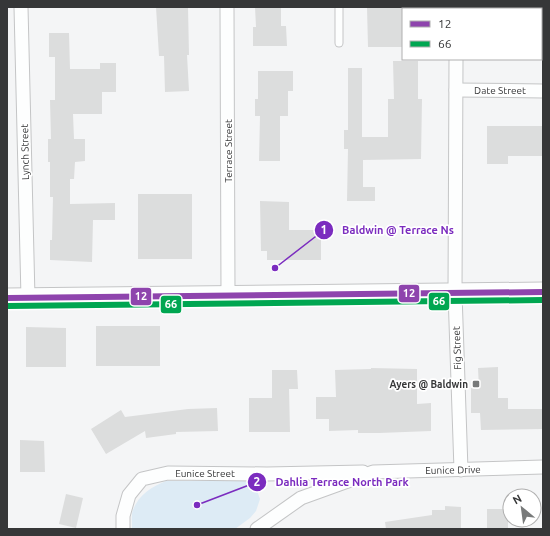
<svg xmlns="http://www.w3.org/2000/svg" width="550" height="536" viewBox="0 0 550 536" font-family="Ubuntu,sans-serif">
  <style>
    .green { fill: #ddebf5 }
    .building { fill: #dcdddd }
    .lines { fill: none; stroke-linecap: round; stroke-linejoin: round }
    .service-casing { stroke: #c4c5c6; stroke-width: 9 }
    .minor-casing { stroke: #c4c5c6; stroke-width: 15 }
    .secondary-casing { stroke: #c4c5c6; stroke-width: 21 }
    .service { stroke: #fdfefe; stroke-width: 7 }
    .minor { stroke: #fdfefe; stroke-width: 13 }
    .secondary { stroke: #fdfefe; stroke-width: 19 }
    .bus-1-casing { stroke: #fff; stroke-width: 9 }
    .bus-2-casing { stroke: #fff; stroke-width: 9 }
    .bus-1 { stroke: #8e44ad; stroke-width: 6 }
    .bus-2 { stroke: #00a651; stroke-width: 6 }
    .poi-dot { fill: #787a7a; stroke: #fff; stroke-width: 1.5 }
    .labels { text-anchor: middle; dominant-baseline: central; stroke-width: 3.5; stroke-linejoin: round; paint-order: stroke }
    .street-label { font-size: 10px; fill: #363738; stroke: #fff }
    .poi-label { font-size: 10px; font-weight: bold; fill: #363738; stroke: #fff; text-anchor: end }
    .leader { fill: none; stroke: #7b2cbf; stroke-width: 1.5 }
    .callout-dot { fill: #7b2cbf; stroke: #fff; stroke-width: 1.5 }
    .mark-label { font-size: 12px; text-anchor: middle; font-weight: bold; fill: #fff }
    .callout-label { font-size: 11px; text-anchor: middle; font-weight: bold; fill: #7b2cbf; stroke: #fff; stroke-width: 3.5; stroke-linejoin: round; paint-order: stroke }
    .line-badge { stroke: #fff; stroke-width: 1.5 }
    .badge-label { font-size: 11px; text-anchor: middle; font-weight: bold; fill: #fff }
  </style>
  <rect width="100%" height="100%" fill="#f4f5f6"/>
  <path class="green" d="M166 481H245L256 488 260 499 256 511 250 518 235 529H132C132 523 131 515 133 510 139 494 152 487 166 481Z"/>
  <g class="building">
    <path d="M156 7H188L189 55H187L189 91 165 92 164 56H159Z"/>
    <path d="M255 7H281V26H286L287 46H253V27H256Z"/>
    <path d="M367 7H403V47H368Z"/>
    <path d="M49 33H69L70 69H100V63H116V92H102V114H73L74 139H85V161L75 162 74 179H70V204L115 203V220H93L92 262 50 260V240H52L53 197H50V162H48V139H51L50 100H55V57H49Z"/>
    <path d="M393 61H418V99H422L421 159 363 160V187H375V201H347L348 149H344V130H348V68H362V137H388V99H394Z"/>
    <path d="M258 71H293V91H288V116H280V161H259L260 116H255V99H258Z"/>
    <path d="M487 126H543V156H508V164H487Z"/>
    <rect x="138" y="194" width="54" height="65"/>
    <path d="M260 201 289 202V230H321V260H267V251H261Z"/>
    <rect x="96" y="326" width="64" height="40"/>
    <path d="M26 327 66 328V367H26Z"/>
    <path d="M498 367V398H508V409H543V429L481 430 480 413H471V388L479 389 478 368Z"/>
    <path d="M371 368 417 369V404L431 403V431L379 433H358V430L329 431V419H316V397H336L335 370 371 369Z"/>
    <path d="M272 370H297L298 389H289L290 432H249V398H272Z"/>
    <path d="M217 408 218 431 176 432V434L146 438 145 431 106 454 91 429 121 410 125 417 188 409Z"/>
    <path d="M20 440 44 441 45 472H20Z"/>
    <path d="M66 494 83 498 76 528 59 524Z"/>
    <path d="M445 506 461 507V529H386L385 522 432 515V510H445Z"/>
    <rect x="487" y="509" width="21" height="20"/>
  </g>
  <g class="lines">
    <defs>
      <path id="service" d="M339 7V43"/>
      <g id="minor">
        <path d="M21 7 28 298"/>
        <path d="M227 7 228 295"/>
        <path d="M456 7V9"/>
        <path d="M456 59 455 293 461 470"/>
        <path d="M456 90 543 91"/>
        <path d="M123 529V516L129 495 142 479 168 473 267 474 363 472"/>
        <path d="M257 529 301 498 373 472 543 467"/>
      </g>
      <path id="secondary" d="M7 298 543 292"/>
    </defs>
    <use href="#service" class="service-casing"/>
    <use href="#minor" class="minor-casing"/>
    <use href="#secondary" class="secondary-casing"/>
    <use href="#service" class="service"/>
    <use href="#minor" class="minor"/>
    <use href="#secondary" class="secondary"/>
    <defs>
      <path id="bus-1" d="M7 298 543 292"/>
      <path id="bus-2" d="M7 306 543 300"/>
    </defs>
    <use href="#bus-1" class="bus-1-casing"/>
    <use href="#bus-2" class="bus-2-casing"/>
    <use href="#bus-1" class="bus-1"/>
    <use href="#bus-2" class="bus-2"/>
  </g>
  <rect class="poi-dot" x="472" y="380" width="8" height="8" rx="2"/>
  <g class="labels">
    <g class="street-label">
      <text x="500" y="90">Date Street</text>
      <text transform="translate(228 151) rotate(-90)">Terrace Street</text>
      <text transform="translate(25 152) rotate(-91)">Lynch Street</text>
      <text transform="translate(457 348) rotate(-92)">Fig Street</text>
      <text transform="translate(453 470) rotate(-1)">Eunice Drive</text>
      <text x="205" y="473">Eunice Street</text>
    </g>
    <g class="poi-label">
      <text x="468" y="384">Ayers @ Baldwin</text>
    </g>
  </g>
  <path class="leader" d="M275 268L324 230M197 505L257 482"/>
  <g class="callout-dot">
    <circle cx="275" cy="268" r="4"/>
    <circle cx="197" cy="505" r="4"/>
    <circle cx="324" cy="230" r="10"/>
    <circle cx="257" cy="482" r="10"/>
  </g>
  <g class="mark-label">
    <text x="324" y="234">1</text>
    <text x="257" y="486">2</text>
  </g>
  <g class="callout-label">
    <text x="398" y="234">Baldwin @ Terrace Ns</text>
    <text x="342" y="486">Dahlia Terrace North Park</text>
  </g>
  <g class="line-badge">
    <rect x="398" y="284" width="22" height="19" rx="4" fill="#8e44ad"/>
    <rect x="130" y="287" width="22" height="19" rx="4" fill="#8e44ad"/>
    <rect x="428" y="292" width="22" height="19" rx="4" fill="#00a651"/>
    <rect x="160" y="295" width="22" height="19" rx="4" fill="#00a651"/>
  </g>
  <g class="badge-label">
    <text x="409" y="297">12</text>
    <text x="141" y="300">12</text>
    <text x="439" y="305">66</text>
    <text x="171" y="308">66</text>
  </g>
  <rect width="550" height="536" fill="none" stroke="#363738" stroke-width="16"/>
  <rect x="402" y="8" width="140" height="52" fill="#ffffff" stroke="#afafaf"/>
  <rect x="410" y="21" width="20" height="6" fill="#8e44ad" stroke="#afafaf"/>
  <text x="438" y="28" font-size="12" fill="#363738">12</text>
  <rect x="410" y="41" width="20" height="6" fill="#00a651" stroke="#afafaf"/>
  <text x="438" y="48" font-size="12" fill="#363738">66</text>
  <g transform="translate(522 508) rotate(331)"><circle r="19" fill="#ffffff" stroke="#afafaf"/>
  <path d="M0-3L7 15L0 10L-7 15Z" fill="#787a7a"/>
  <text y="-6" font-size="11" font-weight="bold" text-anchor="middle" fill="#363738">N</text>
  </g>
</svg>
